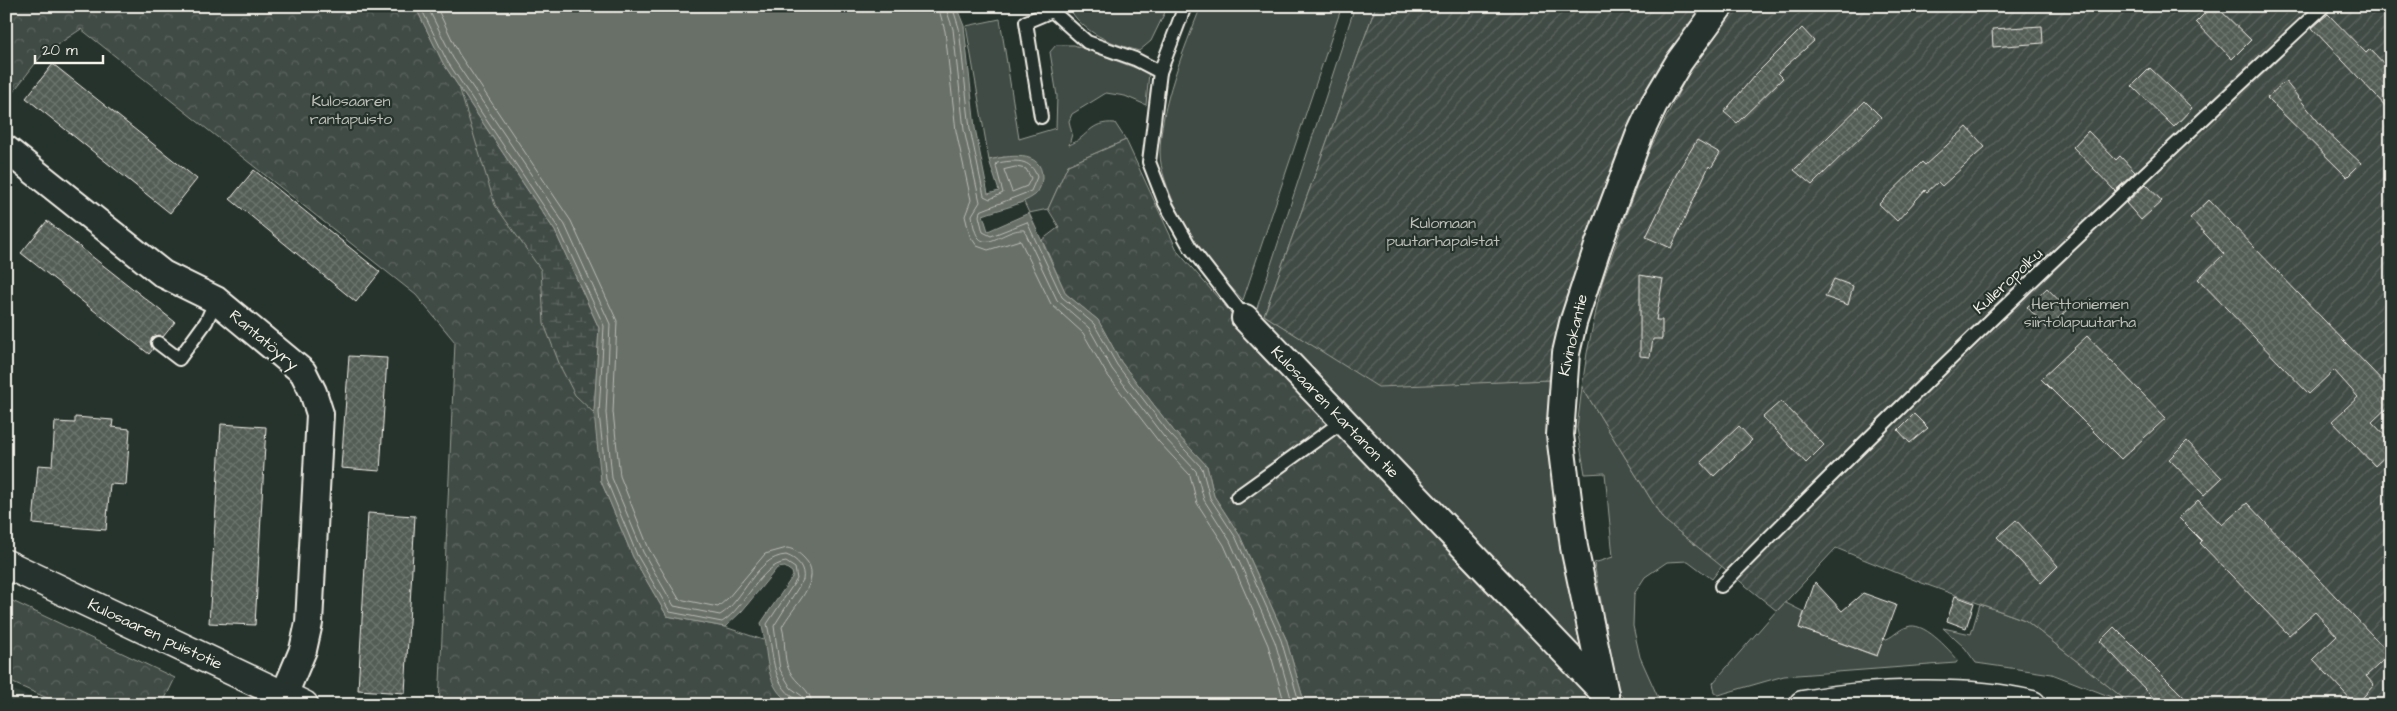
<svg xmlns="http://www.w3.org/2000/svg" width="2397" height="711" viewBox="0 0 2397 711" font-family="'Architects Daughter',sans-serif">
  <style>
    .built { fill: #333f39 }
    .grass { fill: #414b45; stroke: #9a9e96 }
    .forest { fill: url(#forest-crowns); stroke: #9a9e96 }
    .wetland { fill: url(#wetland-marsh); stroke: #9a9e96 }
    .garden { fill: url(#garden-furrows); stroke: #9a9e96 }
    .water { fill: #676f68; stroke: #9fa39b }
    .lines { fill: none; stroke-linecap: round; stroke-linejoin: round }
    .shore { stroke: #bcbdb5; stroke-width: 1 }
    .building { fill: url(#building-cross-hatch); stroke: #f4f1e8 }
    .service-casing { stroke: #f4f1e8; stroke-width: 16 }
    .minor-casing { stroke: #f4f1e8; stroke-width: 30 }
    .tertiary-casing { stroke: #f4f1e8; stroke-width: 31 }
    .secondary-casing { stroke: #f4f1e8; stroke-width: 31 }
    .service { stroke: #26332d; stroke-width: 12 }
    .minor { stroke: #26332d; stroke-width: 26 }
    .tertiary { stroke: #26332d; stroke-width: 28 }
    .secondary { stroke: #26332d; stroke-width: 28 }
    .rail-casing { stroke: #f4f1e8; stroke-width: 5.5 }
    .rail { stroke: #26332d; stroke-width: 4; stroke-dasharray: 11; stroke-linecap: butt }
    .labels { text-anchor: middle; dominant-baseline: central; stroke-width: 4.5; stroke-linejoin: round; paint-order: stroke }
    .park-label { font-size: 16px; fill: #bebfb7; stroke: #26332d }
    .street-label { font-size: 16px; fill: #f4f1e8; stroke: #26332d }
  </style>
  <defs>
    <pattern id="forest-crowns" width="20" height="18" patternUnits="userSpaceOnUse" patternTransform="scale(1.25)"><rect width="20" height="18" fill="#414b45"/><path d="M2 6a3 3 0 1 1 6 0M12 15a3 3 0 1 1 6 0" fill="none" stroke="#5d6560"/></pattern>
    <pattern id="wetland-marsh" width="20" height="14" patternUnits="userSpaceOnUse" patternTransform="scale(1.25)"><rect width="20" height="14" fill="#414b45"/><path d="M1 5h8M5 5V1M11 12h8M15 12V8" fill="none" stroke="#5d6560"/></pattern>
    <pattern id="garden-furrows" width="10" height="10" patternUnits="userSpaceOnUse" patternTransform="scale(1.25)"><rect width="10" height="10" fill="#414b45"/><path d="M-1 1l2-2M0 10L10 0M9 11l2-2" fill="none" stroke="#5d6560"/></pattern>
    <pattern id="building-cross-hatch" width="8" height="8" patternUnits="userSpaceOnUse" patternTransform="scale(1.25)"><rect width="8" height="8" fill="#525c55"/><path d="M0 0l8 8M0 8l8-8" fill="none" stroke="#6c746d"/></pattern>
  </defs>
  <rect width="100%" height="100%" fill="#26332d"/>
  <filter id="ink" filterUnits="userSpaceOnUse"><feTurbulence type="fractalNoise" baseFrequency=".02" numOctaves="2"/><feDisplacementMap in="SourceGraphic" scale="10" xChannelSelector="R" yChannelSelector="G"/><feConvolveMatrix kernelMatrix="1 2 1 2 8 2 1 2 1" color-interpolation-filters="sRGB"/></filter>
  <g filter="url(#ink)">
    <path class="built" d="M6 687 48 705H6Z"/>
    <g class="grass">
      <path d="M1068 6H1168L1151 41 1139 51C1111 43 1083 34 1068 6Z"/>
      <path d="M1201 6H1342L1243 300C1231 287 1218 274 1207 260 1189 235 1160 184 1160 153 1160 105 1184 50 1201 6Z"/>
      <path d="M1355 6H1376L1264 315 1378 386 1549 380 1568 557 1591 672 1256 311Z"/>
      <path d="M1000 19 1019 139 1056 128 1057 96 1050 52 1056 45H1074L1149 73 1146 105 1125 96 1106 93 1072 114 1069 121 1072 134 1069 145C1089 137 1089 121 1115 123L1126 140 1068 165 1048 209 1029 213 1023 200C1042 192 1045 183 1038 164L1004 157 989 160 966 26Z"/>
      <path d="M1582 387 1663 519 1722 566 1712 579 1688 561 1667 562 1645 577 1634 594 1633 626 1640 657 1661 704 1679 698 1681 705H1631L1617 690 1594 563 1613 557 1605 473 1585 474 1577 428Z"/>
      <path d="M1784 602 1804 612 1799 628 1876 656 1883 640C1893 638 1897 630 1907 627 1923 620 1948 649 1958 660L1956 663 1784 676 1725 693 1719 695 1715 693 1713 683Z"/>
      <path d="M1980 604 2025 620 2132 705 2052 674 1976 663 1965 648 1943 628 1971 634Z"/>
    </g>
    <g class="forest">
      <path d="M6 6H415L443 63 555 231 599 328 601 481 633 557 667 616 725 627 766 641C769 670 768 689 797 705H439L455 342 416 295 81 29 42 55 6 101Z"/>
      <path d="M1126 140 1178 252 1247 331 1603 705H1305L1286 639 1240 536 1214 496 1207 466 1173 430 1121 362 1098 320 1066 294 1042 240 1059 227 1048 209 1068 165Z"/>
      <path d="M6 598 175 678 162 705H63L6 680Z"/>
    </g>
    <path class="wetland" d="M459 87 555 231 599 328 594 413 575 395 561 368 544 324 541 270 495 205Z"/>
    <g class="garden">
      <path d="M1376 6H1695L1700 10 1701 15 1623 143 1558 327 1549 380 1378 387 1264 315Z"/>
      <path d="M1740 6H2391V705H2132L2025 620 1922 583 1836 548 1777 611 1663 519 1582 387 1587 353 1602 283 1648 153 1692 66 1722 25Z"/>
    </g>
    <path class="water" d="M415 6H956L964 26 975 128 988 194 999 191 989 160C1007 156 1043 149 1042 178 1042 183 1039 192 1035 195 1022 205 999 209 983 215L988 231 1029 213 1066 294 1098 320 1121 362 1173 430 1207 466 1214 496 1240 536 1286 639 1305 705H797C793 703 787 700 783 697 764 680 768 646 761 623L793 576 792 572 785 567 777 568 742 611 725 627 667 616 633 557 601 481 594 413 599 328 555 231 443 63Z"/>
    <g class="lines">
      <g class="shore">
        <path d="M420 6 447 61 559 229 604 326 599 413 606 479 637 555 670 612 722 622C745 608 760 565 786 562L795 568 797 579 767 624C774 651 770 683 796 699L798 705"/>
        <path d="M427 6 453 58 565 225 610 324 606 413 612 478 643 552 674 606 720 615C744 601 755 557 786 555 798 559 805 568 803 580L774 626 780 670 791 688 802 696 804 705"/>
        <path d="M436 6 459 54 571 221 617 321 613 412 620 476 649 549 679 599 718 607 728 598 765 554 787 548C794 549 799 553 804 558 826 579 791 608 782 627 786 640 783 658 789 670 797 686 811 688 812 705"/>
        <path d="M938 6 945 31 956 131 971 200 965 216 970 236 977 246 988 250 1020 240 1051 304 1083 333 1106 373 1159 442 1190 475 1197 503 1224 545 1268 645 1285 705"/>
        <path d="M945 6 953 29 964 130 980 202 972 215C977 265 1001 228 1024 230L1057 300 1089 328 1112 369 1164 437 1196 471 1204 500 1230 541 1275 642 1293 705"/>
        <path d="M952 6 959 28 970 129 984 196 990 199 1003 193 996 166 997 163C1015 160 1031 158 1037 177L1031 191 980 211 979 216 983 232 991 236 1027 222 1062 297 1094 324 1117 365 1169 433 1202 468 1210 498 1236 538 1281 640 1300 705"/>
        <path d="M1016 167 1026 169 1031 178 1027 186 1012 192 1004 170Z"/>
      </g>
    </g>
    <g class="building">
      <path d="M2212 6H2216L2251 40 2232 59 2196 22Z"/>
      <path d="M2328 14 2366 53 2370 49 2391 71V112L2312 28Z"/>
      <path d="M2042 26 2043 43 1993 47 1992 29Z"/>
      <path d="M1802 28 1814 41 1778 73 1783 78 1737 123 1724 112 1754 76Z"/>
      <path d="M53 64 197 179 170 213 26 98Z"/>
      <path d="M2150 68 2192 108 2174 127 2132 86Z"/>
      <path d="M2285 81 2326 131 2361 163 2347 177 2267 98Z"/>
      <path d="M1865 101 1881 117 1812 185 1794 170Z"/>
      <path d="M1967 127 1985 147 1942 186 1938 182 1927 192 1925 190 1897 221 1879 204 1922 162 1925 165Z"/>
      <path d="M2088 131 2116 160 2120 156 2135 172 2115 191 2073 147Z"/>
      <path d="M1697 140 1720 153 1711 168 1709 166 1671 248 1646 237 1678 171Z"/>
      <path d="M254 170 380 272 356 302 230 199Z"/>
      <path d="M2146 184 2162 201 2141 220 2126 203Z"/>
      <path d="M2209 200 2391 390V404L2372 422 2391 442V451L2375 466 2332 421 2358 397 2334 370 2309 394 2198 279 2224 254 2190 218Z"/>
      <path d="M47 221 175 322 163 337 159 335 152 338 150 342 153 349 149 354 21 253Z"/>
      <path d="M1640 275 1663 279 1656 320H1662V339H1653L1650 357 1640 356Z"/>
      <path d="M1834 279 1853 286 1848 305 1825 297Z"/>
      <path d="M2047 288 2068 310 2047 328 2027 307Z"/>
      <path d="M2087 336 2166 418 2121 459 2041 379Z"/>
      <path d="M349 356 387 358 380 471 341 468Z"/>
      <path d="M1781 401 1824 445 1806 463 1763 417Z"/>
      <path d="M1914 414 1928 428 1910 443 1898 430Z"/>
      <path d="M75 417 113 420 112 427 130 429 126 485 110 484 106 530 33 524 38 465 52 466 55 422 75 423Z"/>
      <path d="M221 424 266 427 255 625 209 623Z"/>
      <path d="M1739 426 1752 440 1714 476 1701 462Z"/>
      <path d="M2187 441 2222 478 2204 495 2169 459Z"/>
      <path d="M2198 500 2222 525 2247 503 2390 654 2366 676 2374 685 2356 705 2313 659 2337 636 2315 612 2289 635 2200 543 2202 541 2179 518Z"/>
      <path d="M368 513 415 516 405 693 358 690Z"/>
      <path d="M2016 520 2058 566 2041 583 1997 537Z"/>
      <path d="M1815 582 1842 611 1863 593 1896 605 1877 656 1799 628Z"/>
      <path d="M1955 596 1974 603 1966 628 1947 621Z"/>
      <path d="M2114 627 2192 705H2160L2100 641Z"/>
    </g>
    <g class="lines">
      <defs>
        <g id="service">
          <path d="M1185 6 1160 72 1149 162 1165 203 1190 247 1245 318"/>
          <path d="M1052 11 1087 42 1135 59 1160 72"/>
          <path d="M1041 117 1026 22 1052 11"/>
          <path d="M158 343 179 359 206 322 216 300"/>
          <path d="M1237 497 1343 421"/>
          <path d="M1721 586C1917 387 2120 196 2324 6"/>
        </g>
        <g id="minor">
          <path d="M6 149 163 274 216 300 303 372 313 392 320 414 309 623 303 650 284 695"/>
          <path d="M1245 318 1605 694"/>
          <path d="M1605 694 1574 547 1560 435 1566 353 1573 323 1599 243 1639 136 1654 104 1679 62 1720 6"/>
        </g>
        <path id="tertiary" d="M6 564 304 705"/>
        <path id="secondary" d="M1803 705C1867 693 1968 689 2032 705"/>
      </defs>
      <use href="#service" class="service-casing"/>
      <use href="#minor" class="minor-casing"/>
      <use href="#tertiary" class="tertiary-casing"/>
      <use href="#secondary" class="secondary-casing"/>
      <use href="#service" class="service"/>
      <use href="#minor" class="minor"/>
      <use href="#tertiary" class="tertiary"/>
      <use href="#secondary" class="secondary"/>
      <defs>
        <path id="rail" d="M6 702 13 705"/>
      </defs>
      <use href="#rail" class="rail-casing"/>
      <use href="#rail" class="rail"/>
    </g>
  </g>
  <g class="labels">
    <g class="park-label">
      <text x="351" y="101">Kulosaaren<tspan x="351" dy="18">rantapuisto</tspan></text>
      <text x="1443" y="223">Kulomaan<tspan x="1443" dy="18">puutarhapalstat</tspan></text>
      <text x="2080" y="304">Herttoniemen<tspan x="2080" dy="18">siirtolapuutarha</tspan></text>
    </g>
    <g class="street-label">
      <text transform="translate(2008 281) rotate(-43)">Kulleropolku</text>
      <text transform="translate(1573 335) rotate(-77)">Kivinokantie</text>
      <text transform="translate(264 340) rotate(40)">Rantatöyry</text>
      <text transform="translate(1335 412) rotate(46)">Kulosaaren kartanon tie</text>
      <text transform="translate(155 634) rotate(25)">Kulosaaren puistotie</text>
    </g>
  </g>
  <rect width="2397" height="711" fill="none" stroke="#26332d" stroke-width="25"/>
  <rect x="12" y="12" width="2372" height="686" fill="none" stroke="#f4f1e8" stroke-width="2" filter="url(#ink)"/>
  <path d="M35 55v8h68v-8" fill="none" stroke="#f4f1e8" stroke-width="2.5"/>
  <text x="42" y="55" font-size="15" fill="#f4f1e8" stroke="#26332d" stroke-width="4" paint-order="stroke">20 m</text>
</svg>
